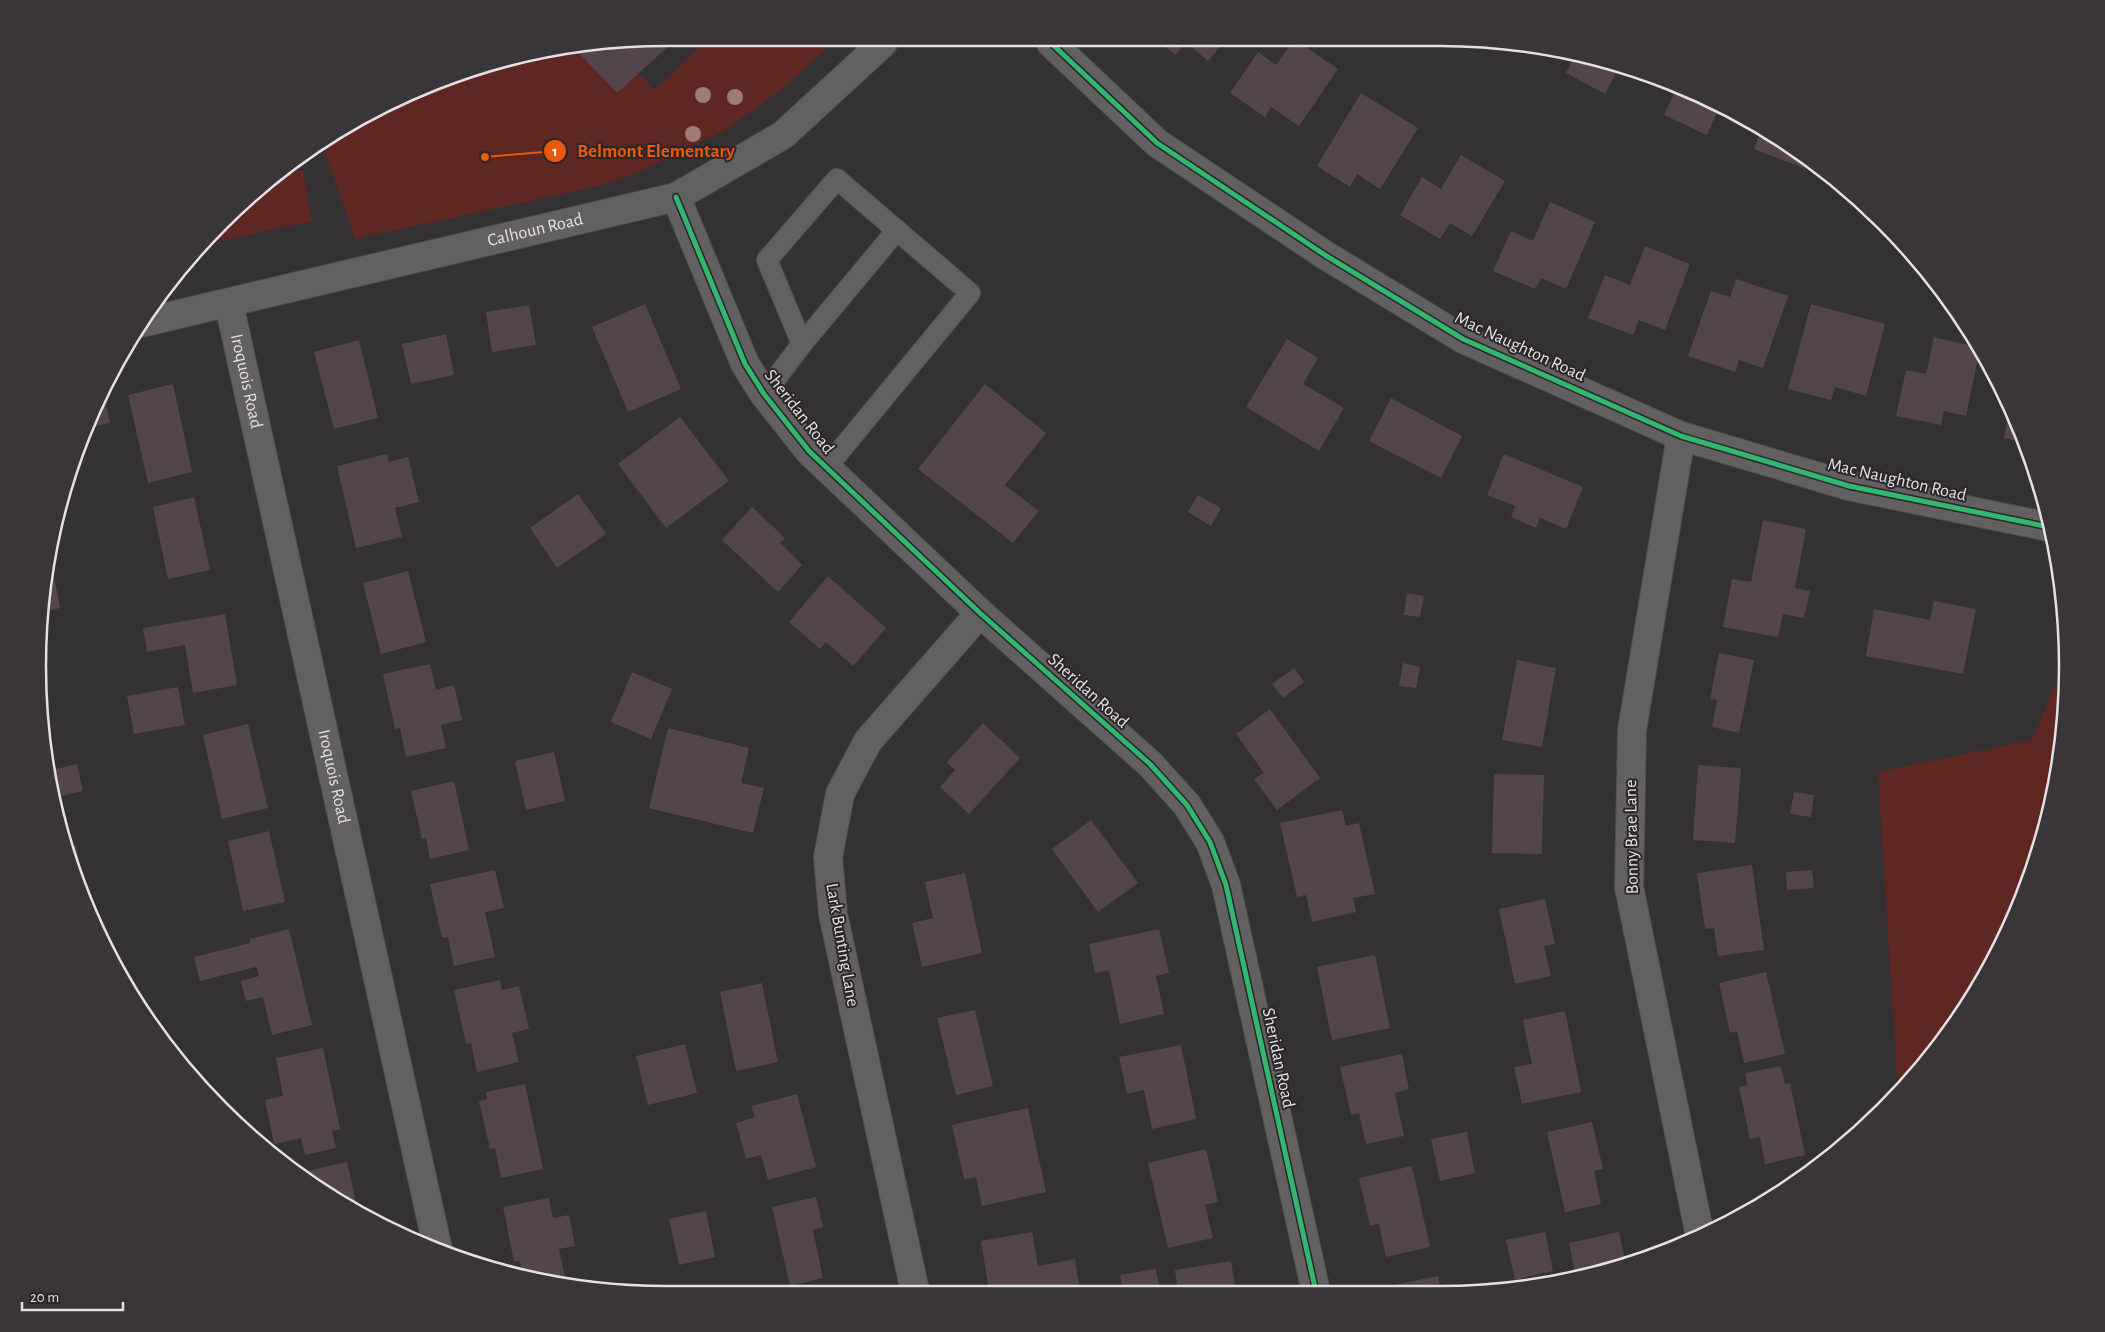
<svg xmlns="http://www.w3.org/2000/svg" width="2105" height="1332" viewBox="0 0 2105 1332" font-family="'Alegreya Sans',sans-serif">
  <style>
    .green { fill: #5e2722 }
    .building { fill: #54454a }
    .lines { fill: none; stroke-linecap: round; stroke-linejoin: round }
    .service-casing { stroke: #504e4f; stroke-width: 22 }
    .minor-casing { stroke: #504e4f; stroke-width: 30 }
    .service { stroke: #626061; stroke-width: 20 }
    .minor { stroke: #626061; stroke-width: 28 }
    .cycleway-casing { stroke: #2a2629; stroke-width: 8 }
    .cycleway { stroke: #33b770; stroke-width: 5 }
    .tree { fill: #a17b76 }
    .labels { text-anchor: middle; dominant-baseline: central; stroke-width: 4; stroke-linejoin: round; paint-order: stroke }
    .street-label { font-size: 18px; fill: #e5e1e3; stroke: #2a2629 }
    .rim { fill: none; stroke: #e5e1e3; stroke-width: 2.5 }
    .leader { fill: none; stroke: #e8590c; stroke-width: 2 }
    .callout-dot { fill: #e8590c; stroke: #2a2629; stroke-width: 2 }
    .mark-label { font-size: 15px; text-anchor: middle; font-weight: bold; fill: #fff }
    .callout-label { font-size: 19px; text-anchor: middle; font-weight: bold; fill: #e8590c; stroke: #2a2629; stroke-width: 4; stroke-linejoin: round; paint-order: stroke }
  </style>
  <rect width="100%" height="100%" fill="#333132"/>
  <g class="green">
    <path d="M705 43H832L782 89 724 131 634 174 599 186 355 239 321 141 464 71 572 46 617 93 639 73 654 90Z"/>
    <path d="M303 170 312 221 201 245 222 221 278 176Z"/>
    <path d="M2065 662 2066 707 2046 829 2003 944 1937 1049 1901 1088 1897 1077 1878 772 2032 740Z"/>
  </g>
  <g class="building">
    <path d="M584 43H672L617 93 572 46Z"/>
    <path d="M1161 43H1186L1175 55Z"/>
    <path d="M1187 43H1223L1208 61Z"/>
    <path d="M1292 43H1300L1338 69 1299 126 1271 107 1265 117 1230 93 1258 52 1276 65Z"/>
    <path d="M1574 57 1618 69 1605 94 1566 73Z"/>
    <path d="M1678 85 1719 108 1707 135 1664 115Z"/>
    <path d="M1361 93 1418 128 1380 189 1357 174 1350 187 1317 166Z"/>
    <path d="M1759 135 1775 141 1822 168 1819 174 1754 149Z"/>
    <path d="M1461 155 1505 181 1472 236 1450 223 1440 239 1400 215 1422 177 1441 189Z"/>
    <path d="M1550 202 1595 222 1566 289 1541 278 1535 289 1493 271 1511 231 1533 241Z"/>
    <path d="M1645 246 1690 264 1665 330 1639 320 1633 335 1588 318 1605 275 1630 285Z"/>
    <path d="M1736 279 1788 296 1763 368 1739 360 1735 372 1688 356 1711 291 1730 297Z"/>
    <path d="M645 304 681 389 628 412 592 327Z"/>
    <path d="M1811 304 1885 324 1866 396 1835 387 1831 400 1788 389Z"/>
    <path d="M529 305 536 345 492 352 486 312Z"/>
    <path d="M446 334 454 375 411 384 402 344Z"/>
    <path d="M1934 337 1980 348 1966 416 1944 411 1941 425 1896 416 1906 370 1926 374Z"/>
    <path d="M1287 339 1318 358 1303 384 1344 408 1319 451 1246 407Z"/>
    <path d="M359 340 378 418 334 429 314 352Z"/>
    <path d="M173 384 192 472 148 483 128 395Z"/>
    <path d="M985 384 1046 433 1005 485 1039 511 1013 543 918 469Z"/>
    <path d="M103 393 110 423 87 428Z"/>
    <path d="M1391 398 1462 436 1441 478 1369 441Z"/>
    <path d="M2009 409 2015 421 2024 442 2004 438Z"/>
    <path d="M680 417 729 481 666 528 618 464Z"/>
    <path d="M387 454 389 462 408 457 419 502 395 508 402 537 356 548 337 466Z"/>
    <path d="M1504 454 1583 487 1566 529 1540 518 1536 528 1511 517 1515 506 1487 495Z"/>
    <path d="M578 494 606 534 557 568 530 528Z"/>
    <path d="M1198 495 1221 508 1211 526 1188 512Z"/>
    <path d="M194 497 210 570 168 579 153 507Z"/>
    <path d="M752 507 785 538 780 543 802 565 778 592 722 540Z"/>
    <path d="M1763 520 1806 529 1795 588 1810 591 1804 618 1783 614 1778 637 1723 627 1732 579 1751 582Z"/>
    <path d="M408 571 426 642 381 654 363 583Z"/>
    <path d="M54 576 60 608 43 612 46 578Z"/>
    <path d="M828 576 886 628 853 666 826 642 820 649 789 622Z"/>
    <path d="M1407 593 1424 596 1420 617 1404 615Z"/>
    <path d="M1934 601 1976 609 1963 674 1866 656 1874 609 1930 620Z"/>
    <path d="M225 614 237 685 193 693 185 645 147 652 143 628Z"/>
    <path d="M1719 653 1754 660 1739 733 1712 727 1717 700 1710 699Z"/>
    <path d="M1517 660 1556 668 1542 747 1502 740Z"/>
    <path d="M1403 663 1420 667 1416 688 1399 686Z"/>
    <path d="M430 664 436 690 454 685 462 720 441 725 446 748 406 757 400 728 395 729 383 674Z"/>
    <path d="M1294 668 1304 682 1283 698 1272 684Z"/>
    <path d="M632 672 672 689 651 739 611 722Z"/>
    <path d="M178 687 185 725 134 734 127 696Z"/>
    <path d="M1270 709 1320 778 1277 810 1254 779 1264 773 1236 734Z"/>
    <path d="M983 723 1020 758 969 814 940 787 955 770 947 762Z"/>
    <path d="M248 724 268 808 222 819 203 735Z"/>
    <path d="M668 728 749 748 741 783 764 788 753 833 649 808Z"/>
    <path d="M52 751 56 769 77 764 83 791 61 796 70 835 62 837 59 829 49 752Z"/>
    <path d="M554 752 565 801 526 810 515 761Z"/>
    <path d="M1698 765 1741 768 1735 843 1693 840Z"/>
    <path d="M1494 774 1544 775 1542 854 1492 853Z"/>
    <path d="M454 781 469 850 430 859 426 838 422 839 411 791Z"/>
    <path d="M1794 792 1814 795 1811 817 1790 814Z"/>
    <path d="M1342 810 1346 826 1359 823 1375 894 1353 898 1356 912 1312 922 1306 895 1297 897 1280 823Z"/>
    <path d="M1091 820 1138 883 1098 912 1052 849Z"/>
    <path d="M269 831 285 902 243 911 228 841Z"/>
    <path d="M76 845 88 903H87L66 848Z"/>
    <path d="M1752 865 1764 950 1718 956 1714 928 1705 929 1697 873Z"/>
    <path d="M495 870 504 908 485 912 495 957 454 966 448 937 442 938 430 884Z"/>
    <path d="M1812 870 1814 888 1787 890 1786 872Z"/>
    <path d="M965 873 982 953 922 967 912 923 933 918 925 882Z"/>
    <path d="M1545 899 1555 944 1544 946 1551 976 1515 984 1499 909Z"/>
    <path d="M289 929 312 1025 272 1035 263 997 246 1001 241 981 259 976 256 967 200 981 194 957 250 943V939Z"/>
    <path d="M1159 929 1169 973 1156 976 1164 1014 1120 1024 1109 970 1095 973 1089 944Z"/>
    <path d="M1375 955 1390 1028 1332 1040 1317 967Z"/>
    <path d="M1766 972 1785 1054 1744 1063 1737 1031 1730 1033 1719 983Z"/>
    <path d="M500 980 502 990 519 986 529 1029 512 1033 519 1062 477 1072 471 1043 466 1044 454 990Z"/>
    <path d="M762 983 778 1062 736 1071 720 992Z"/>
    <path d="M975 1010 993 1086 956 1095 937 1018Z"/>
    <path d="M1565 1011 1581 1092 1522 1104 1514 1067 1532 1064 1523 1020Z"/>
    <path d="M685 1044 697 1093 648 1105 636 1056Z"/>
    <path d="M1181 1045 1196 1119 1152 1129 1144 1090 1127 1094 1119 1057Z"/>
    <path d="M323 1048 340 1129 332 1131 336 1148 305 1155 301 1138 274 1144 265 1100 283 1096 276 1058Z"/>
    <path d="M1402 1054 1409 1089 1395 1093 1404 1136 1366 1144 1359 1113 1351 1115 1340 1067Z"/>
    <path d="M1781 1066 1785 1084 1790 1083 1805 1155 1765 1164 1760 1137 1750 1139 1739 1087 1747 1085 1745 1073Z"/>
    <path d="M525 1084 543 1169 501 1178 495 1148 490 1149 479 1101 487 1099 486 1092Z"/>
    <path d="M797 1094 816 1167 768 1180 761 1155 746 1159 736 1123 755 1117 751 1106Z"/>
    <path d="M1028 1108 1046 1192 982 1206 976 1177 964 1179 952 1125Z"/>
    <path d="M1592 1122 1603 1169 1594 1171 1601 1204 1565 1212 1547 1132Z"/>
    <path d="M1467 1132 1475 1173 1440 1181 1431 1139Z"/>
    <path d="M1206 1149 1218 1202 1205 1205 1213 1238 1168 1248 1148 1163Z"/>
    <path d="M347 1162 357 1207 303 1176 302 1172Z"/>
    <path d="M1412 1166 1430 1247 1386 1257 1379 1224 1370 1226 1359 1178Z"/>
    <path d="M816 1197 823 1227 813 1230 823 1278 790 1286 772 1207Z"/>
    <path d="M549 1198 553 1218 569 1215 575 1246 559 1249 566 1282 561 1283 522 1273 520 1261 514 1262 503 1207Z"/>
    <path d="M706 1211 715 1257 679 1265 669 1219Z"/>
    <path d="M1032 1232 1038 1266 1075 1259 1080 1291H989L981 1241Z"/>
    <path d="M1545 1232 1553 1271 1515 1280 1506 1240Z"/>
    <path d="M1619 1232 1626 1264 1602 1273 1576 1277 1569 1243Z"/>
    <path d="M1231 1261 1236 1292H1178L1175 1270Z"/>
    <path d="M1156 1269 1160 1292H1123L1120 1275Z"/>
    <path d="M1438 1276 1441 1293H1386L1385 1287Z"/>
  </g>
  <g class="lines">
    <defs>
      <g id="service">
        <path d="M802 344 767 260 837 179 970 293 826 468"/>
        <path d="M764 394 802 344 897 230"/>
      </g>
      <g id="minor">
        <path d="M1051 43 1157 143 1325 255 1463 339 1681 436 1849 486 2049 527"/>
        <path d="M676 197 745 364 764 394 809 451 980 613 1150 764 1187 805 1210 842 1226 885 1316 1292"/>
        <path id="s1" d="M229 304 438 1250"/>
        <path id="s2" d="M141 323 676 197 783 135 883 43"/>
        <path d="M1681 436 1632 730 1629 887 1700 1236"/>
        <path d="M915 1291 833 914 828 857 840 794 868 741 980 613"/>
      </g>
    </defs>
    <use href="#service" class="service-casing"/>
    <use href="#minor" class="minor-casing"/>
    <use href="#service" class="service"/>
    <use href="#minor" class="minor"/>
    <defs>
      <g id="cycleway">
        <path d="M1051 43 1157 143 1325 255 1463 339 1681 436 1849 486 2049 527"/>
        <path d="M676 197 745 364 764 394 809 451 980 613 1150 764 1187 805 1210 842 1226 885 1316 1292"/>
      </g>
    </defs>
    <use href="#cycleway" class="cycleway-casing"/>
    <use href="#cycleway" class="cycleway"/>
  </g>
  <g class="tree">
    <circle cx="703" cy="95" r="8"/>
    <circle cx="735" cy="97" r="8"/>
    <circle cx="693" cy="134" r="8"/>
  </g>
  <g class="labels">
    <g class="street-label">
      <text stroke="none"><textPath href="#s2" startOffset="405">Calhoun Road</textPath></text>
      <text transform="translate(1520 347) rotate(25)">Mac Naughton Road</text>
      <text stroke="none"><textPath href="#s1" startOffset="79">Iroquois Road</textPath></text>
      <text transform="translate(799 412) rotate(52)">Sheridan Road</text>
      <text transform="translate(1897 480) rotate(13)">Mac Naughton Road</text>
      <text transform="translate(1088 691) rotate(42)">Sheridan Road</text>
      <text stroke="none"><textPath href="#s1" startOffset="484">Iroquois Road</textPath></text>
      <text transform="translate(1632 837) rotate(-91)">Bonny Brae Lane</text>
      <text transform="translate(842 945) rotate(80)">Lark Bunting Lane</text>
      <text transform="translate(1278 1058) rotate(78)">Sheridan Road</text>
    </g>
  </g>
  <path d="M0 0H2105V1332H0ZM666 46H1439A620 620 0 0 1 2059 666V666A620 620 0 0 1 1439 1286H666A620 620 0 0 1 46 666V666A620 620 0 0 1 666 46Z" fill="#393538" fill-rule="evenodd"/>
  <path class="rim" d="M666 46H1439A620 620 0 0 1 2059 666V666A620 620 0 0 1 1439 1286H666A620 620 0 0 1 46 666V666A620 620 0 0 1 666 46Z"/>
  <path class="leader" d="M485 157L555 151"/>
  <g class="callout-dot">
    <circle cx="485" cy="157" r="5"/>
    <circle cx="555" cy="151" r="12"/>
  </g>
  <g class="mark-label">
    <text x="555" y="156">1</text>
  </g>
  <g class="callout-label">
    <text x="656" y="157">Belmont Elementary</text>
  </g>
  <path d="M22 1302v8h101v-8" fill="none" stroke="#e5e1e3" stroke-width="2.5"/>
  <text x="30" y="1302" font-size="15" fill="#e5e1e3" stroke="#2a2629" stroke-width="4" paint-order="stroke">20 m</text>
</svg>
